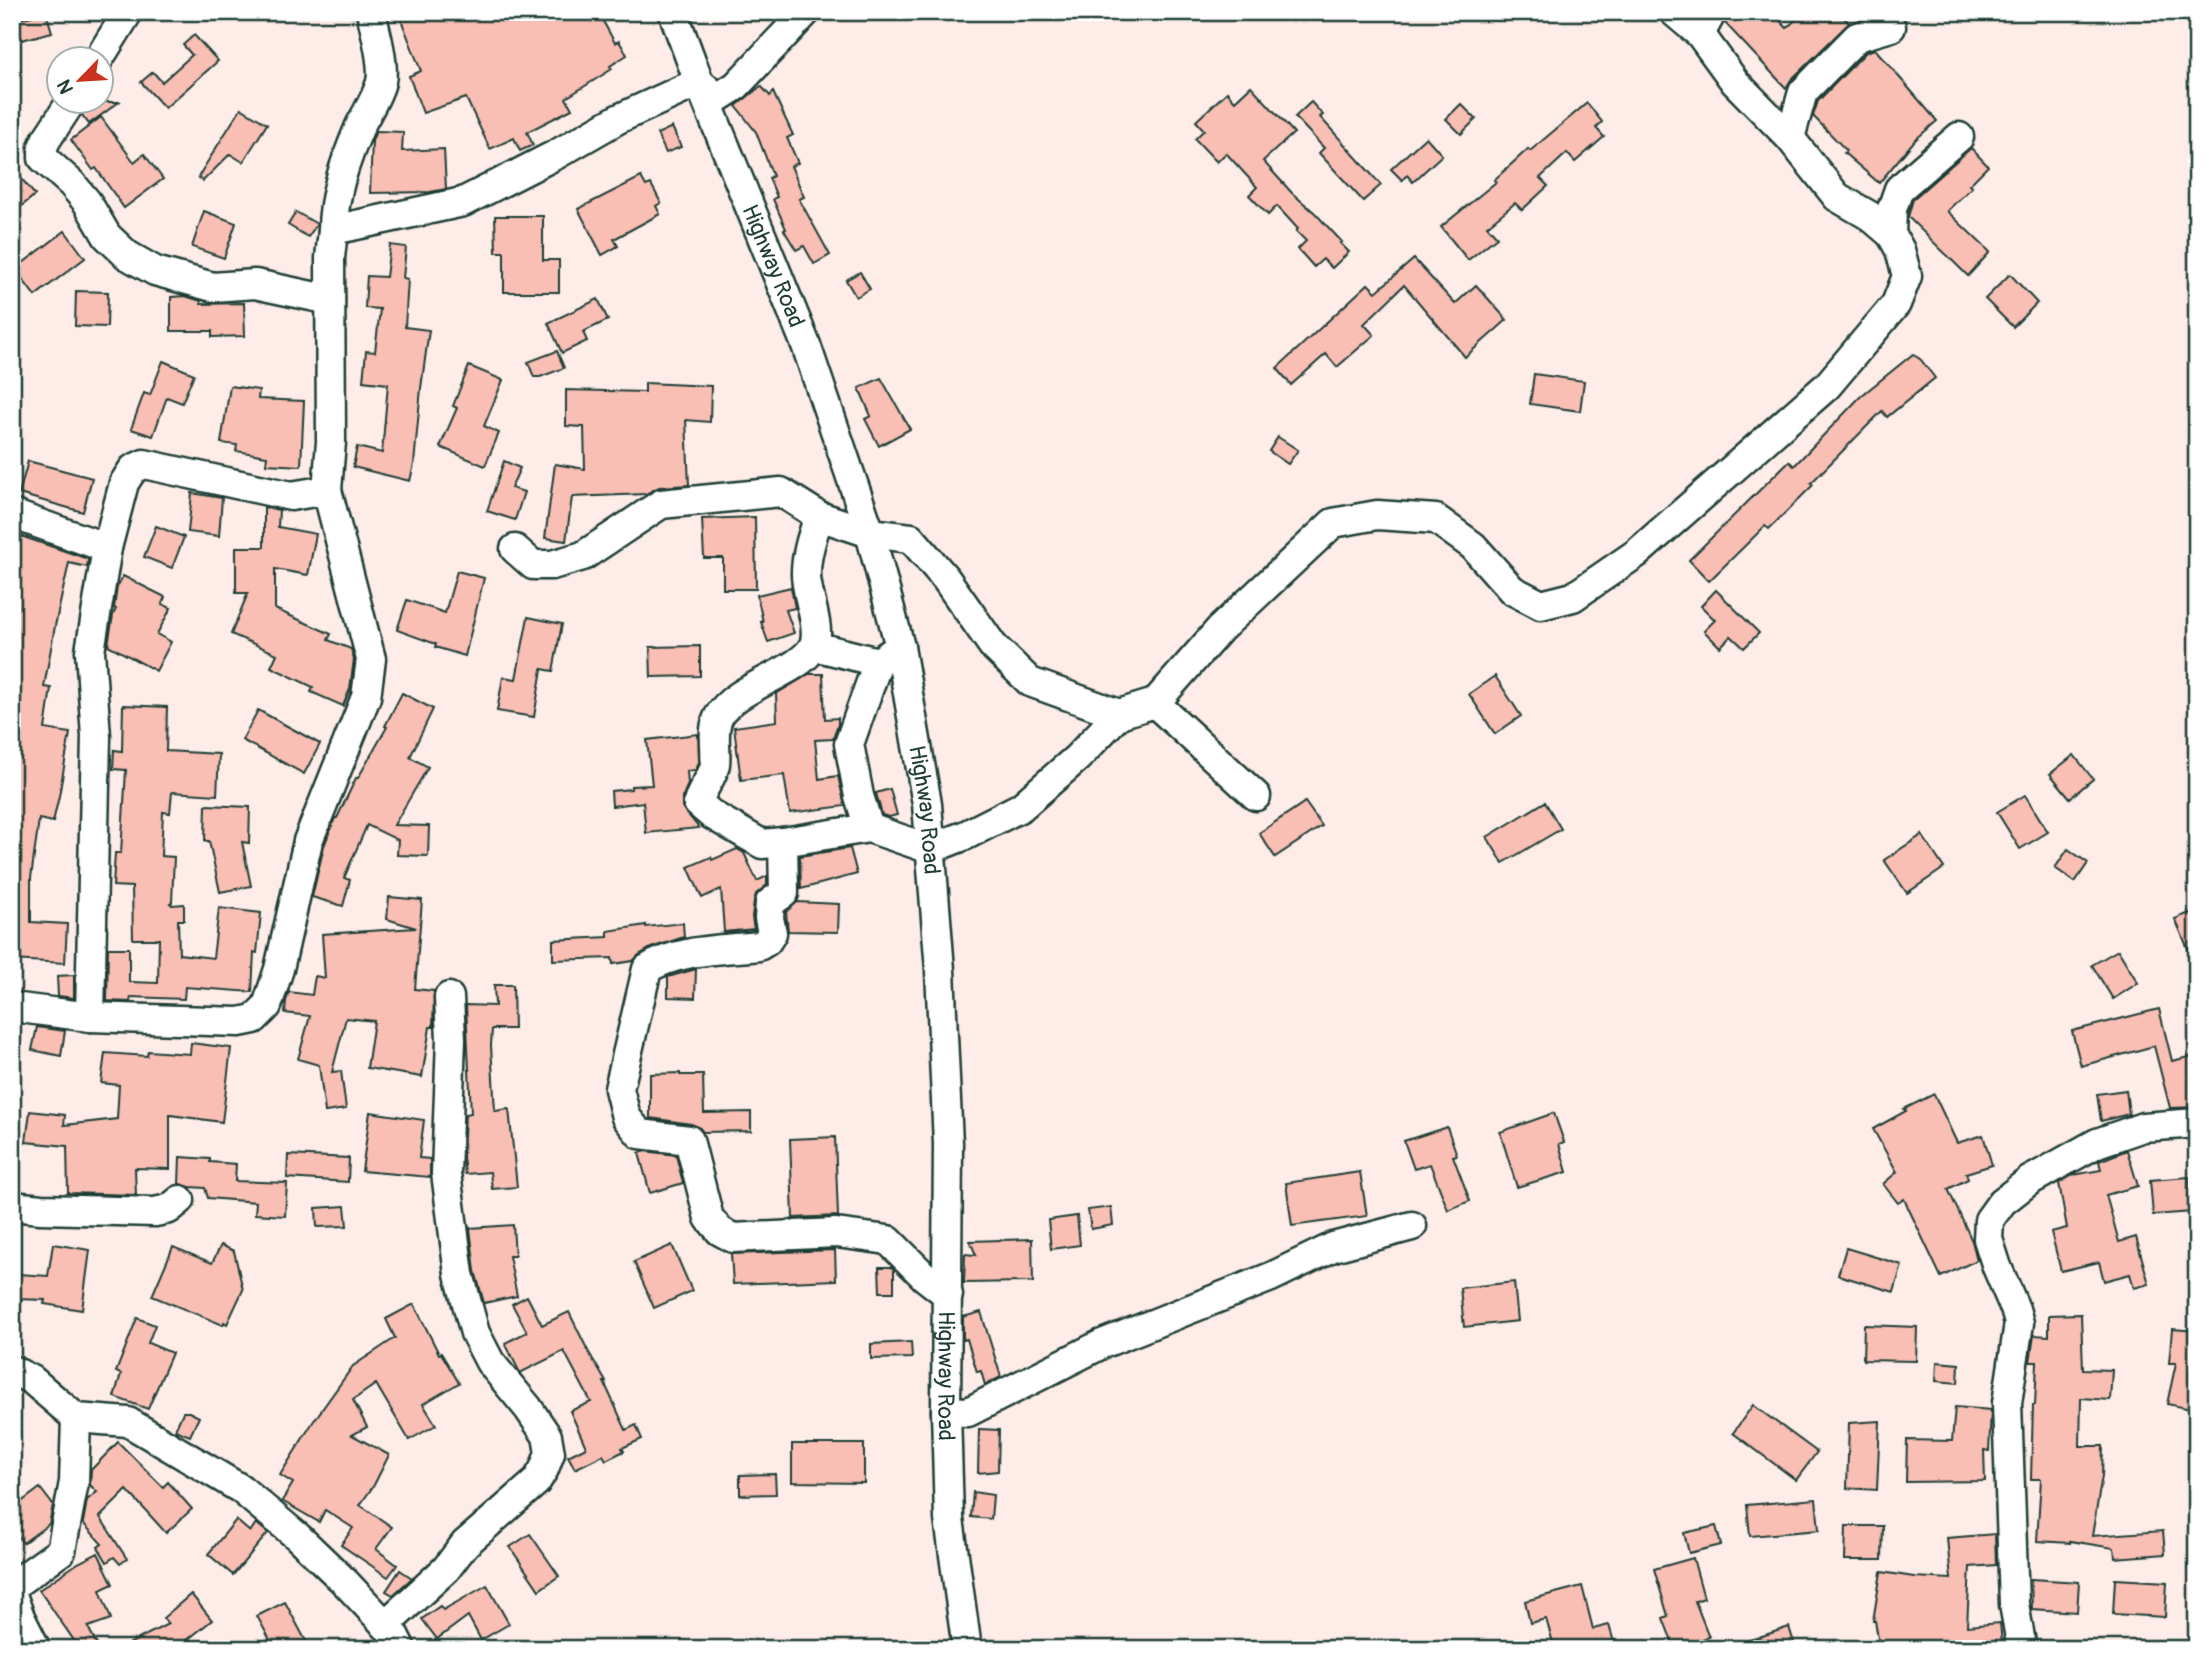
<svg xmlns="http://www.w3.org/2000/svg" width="2209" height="1661" viewBox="0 0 2209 1661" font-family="Pangolin,sans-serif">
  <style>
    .building { fill: #f9beb4; stroke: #1f3d34; stroke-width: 2 }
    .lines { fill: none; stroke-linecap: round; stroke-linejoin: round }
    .minor-casing { stroke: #1f3d34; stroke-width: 33 }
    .minor { stroke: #fff; stroke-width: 28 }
    .labels { text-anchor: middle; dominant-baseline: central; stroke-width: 6; stroke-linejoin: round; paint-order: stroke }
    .street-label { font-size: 23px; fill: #1f3d34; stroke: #fff }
  </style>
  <rect width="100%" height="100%" fill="#fdece8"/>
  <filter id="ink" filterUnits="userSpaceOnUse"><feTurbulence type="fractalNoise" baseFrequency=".0143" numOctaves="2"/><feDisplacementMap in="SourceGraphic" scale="14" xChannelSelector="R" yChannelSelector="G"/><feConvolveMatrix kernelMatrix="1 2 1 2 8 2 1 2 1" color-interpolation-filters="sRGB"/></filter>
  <g filter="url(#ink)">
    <g class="building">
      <path d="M46 12 52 32 22 40 16 20Z"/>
      <path d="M398 12H598L615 43 619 41 627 55 610 66 612 69 566 98 572 109 527 132 533 145 520 151 514 138 490 149 466 98 423 113 409 76 421 71Z"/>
      <path d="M1729 12H1772L1787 28 1803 12H1839L1849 23 1791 80 1786 88 1725 23Z"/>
      <path d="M194 35 218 61 165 108 141 82 153 72 162 82 192 55 183 45Z"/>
      <path d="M1875 49 1937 121 1915 140 1879 183 1844 153 1846 150 1813 116 1818 101 1866 52Z"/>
      <path d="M761 86 770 96 773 92 793 135 787 138 798 163 791 166 804 197 799 199 830 255 814 264 804 246 796 250 784 230 786 229 773 199 777 197 769 178 773 176 756 132 736 106Z"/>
      <path d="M1251 86 1294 133 1263 161 1292 193 1315 213 1342 242 1340 243 1349 252 1332 268 1323 259 1314 267 1298 249 1306 241 1296 231 1298 229 1277 206 1268 215 1249 195 1257 187 1226 153 1217 162 1195 139 1204 130 1196 121 1227 92 1235 101Z"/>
      <path d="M88 102H87H119L89 124 82 115Z"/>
      <path d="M1311 102 1323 115 1320 117 1381 185 1363 201 1319 153 1324 148 1295 117Z"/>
      <path d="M1587 103 1602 122 1596 128 1604 137 1575 162 1567 153 1540 178 1548 186 1522 210 1515 203 1487 226 1497 237 1468 260 1441 227 1496 182 1494 180 1528 149 1530 151Z"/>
      <path d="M1461 104 1476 119 1461 134 1446 119Z"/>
      <path d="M241 108 267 124 243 162 230 154 203 181 198 177Z"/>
      <path d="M101 117 134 162 144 154 163 179 124 208 96 168 93 170 71 140Z"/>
      <path d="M672 127 681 147 666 153 657 134Z"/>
      <path d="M376 131 403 132 402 151 444 149 446 189 430 192 370 193 372 141Z"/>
      <path d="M1426 137 1442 155 1413 182 1407 175 1402 180 1391 169Z"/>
      <path d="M1971 148 1988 166 1969 185 1972 187 1947 211 1990 252 1968 276 1908 217 1913 199Z"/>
      <path d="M12 167 35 195 12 214Z"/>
      <path d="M641 177 646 186 651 184 661 203 656 206 660 214 614 239 618 246 602 255 578 209Z"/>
      <path d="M204 211 236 223 224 258 192 247Z"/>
      <path d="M296 212 317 224 308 237 288 225Z"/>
      <path d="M495 216H543V260H559V292H504V252H496Z"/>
      <path d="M65 231 85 258 35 296 15 269Z"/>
      <path d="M390 245 406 247 403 278 408 279 405 327 429 330 421 388 414 464 410 481 353 467 357 447 382 453 388 384 363 381 366 351 375 352 380 309 365 308 367 276 386 277Z"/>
      <path d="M1414 259 1455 304 1476 285 1507 320 1465 357 1404 285 1364 324 1374 335 1337 367 1326 354 1291 385 1277 368 1368 284 1376 292Z"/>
      <path d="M860 272 870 289 856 297 846 280Z"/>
      <path d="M2010 274 2037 303 2013 327 1985 299Z"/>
      <path d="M76 291 108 292 107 327 75 326Z"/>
      <path d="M185 296 201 301V304L244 303 245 336 212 337V331H171V297Z"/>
      <path d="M598 299 608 320 583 332 587 341 562 353 548 323Z"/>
      <path d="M557 351 564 368 540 377H534L528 362Z"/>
      <path d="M1913 354 1921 360 1935 378 1887 417 1882 411 1811 483 1813 485 1769 529 1765 526 1709 581 1689 560 1789 461 1794 466 1861 396Z"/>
      <path d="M163 361 194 374 182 403 167 397 153 436 131 429 144 393 150 395Z"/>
      <path d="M469 366 503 380 484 426 499 433 485 466 440 447 457 408 453 406Z"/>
      <path d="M1534 374 1584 381 1580 411 1530 404Z"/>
      <path d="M881 378 910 429 879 446 865 419 871 416 859 388Z"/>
      <path d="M645 383 711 386 710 422 686 420 689 485 659 487 646 494 572 497 566 541 545 538 555 464 585 469 584 427 566 426V390L645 392Z"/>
      <path d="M230 386 259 390 258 399 304 401 301 466 266 464 267 456 236 451 237 445 221 443Z"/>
      <path d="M1278 437 1298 450 1288 464 1269 451Z"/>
      <path d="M28 461 92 478 83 512 19 494Z"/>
      <path d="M504 461 520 468 511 488 524 492 515 520 487 511Z"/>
      <path d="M192 493 222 498 219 536 188 532Z"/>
      <path d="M264 507 279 510 278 527 316 534 308 575 275 569V609L331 634 328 640 351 649 354 659 350 689 343 706 311 692 313 687 271 667 277 654 231 634 248 593H236V547H264Z"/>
      <path d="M755 517 756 589H723V558H704L702 519Z"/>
      <path d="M156 526 184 537 172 568 144 557Z"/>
      <path d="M12 533 88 559 87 567 69 563 55 626 44 687 51 688 45 729 70 733 59 796 53 822 39 819 31 878V922L67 924 65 963 12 960Z"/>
      <path d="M457 571 484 578 465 656 435 647 436 644 397 630 407 600 445 613Z"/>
      <path d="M123 576 165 597 162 604 171 608 157 634 171 642 156 671 108 645 113 615 116 609 114 608 117 587Z"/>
      <path d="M791 587 795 608 786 610 794 633 768 642 761 622H763L757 595Z"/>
      <path d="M1716 590 1759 633 1744 648 1731 636 1720 647 1704 631 1715 620 1701 606Z"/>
      <path d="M528 617 562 624 553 671 542 669 534 717 497 711 503 677 516 679Z"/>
      <path d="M700 646V676L651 677 650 647Z"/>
      <path d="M809 674H823L825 719 838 718V724L833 739 815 740 819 779 838 776 845 806 790 813 784 775 741 780 734 727 777 721 776 694Z"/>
      <path d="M1495 676 1521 716 1495 734 1469 694Z"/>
      <path d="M402 693 433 709 410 757 428 767 394 825 429 826 428 856 397 855 398 840 367 825 344 878 350 880 343 906 312 897 324 846 335 818H337L356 778H358L387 727 385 726Z"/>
      <path d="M123 705 167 707 166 751 219 754 217 795 172 792 170 813 163 812 161 856 174 857 172 902 170 903 172 905 184 904V920H178L179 954 213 958 219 908 261 913 257 953 254 952 252 992 185 987 184 999 131 997 130 1002 107 1001 108 948H129V982L158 983 159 939H133L132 887 113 886 115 853H121L126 770 113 769 114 750 122 751Z"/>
      <path d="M258 710 320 744 304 774 242 740Z"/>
      <path d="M698 734 699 762 696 770 687 771 688 784 682 798V807L699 828 646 833 643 802 612 806 611 791 631 789V786L652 785 647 740Z"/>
      <path d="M2074 755 2093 779 2070 798 2050 774Z"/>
      <path d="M890 789 897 815 889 817 882 815 876 793Z"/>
      <path d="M2025 795 2048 832 2020 849 1997 812Z"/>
      <path d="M1305 802 1322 826 1275 857 1259 833Z"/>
      <path d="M1545 802 1561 829 1503 863 1487 837Z"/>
      <path d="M206 805 250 807 249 843 242 842 251 886 220 892 209 841H205Z"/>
      <path d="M1922 835 1944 868 1907 893 1884 860Z"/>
      <path d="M850 848 857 874 801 889 800 856Z"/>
      <path d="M737 849 744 853 757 881 767 876V885L756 894 754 901 752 917 754 929 724 932 721 889 702 898 688 867 711 857 712 860Z"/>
      <path d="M2068 849 2088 863 2075 882 2055 868Z"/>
      <path d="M389 897 422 900 415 989 434 991 433 1027H430L422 1077 367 1068 374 1021 346 1018 332 1072 341 1071 346 1109 325 1112 319 1065 298 1059 310 1016 285 1013 286 1001 289 992 312 995 315 976 325 978 322 934 416 928 387 919Z"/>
      <path d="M797 902 839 904 838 932 788 931 786 912Z"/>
      <path d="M2197 910V969L2175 919Z"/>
      <path d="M683 923 684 937 651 948 639 955 633 961 613 964 612 958 553 960V940L608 937V931L646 925V927Z"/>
      <path d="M2118 950 2138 983 2113 999 2092 965Z"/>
      <path d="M696 969 695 998 668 997V977Z"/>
      <path d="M74 975V998L58 996 57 976Z"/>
      <path d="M494 985H513L514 1029H492L491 1046 495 1111 509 1109 517 1187 492 1189 490 1172 465 1174 463 1157 465 1114 471 1113 466 1005 495 1006Z"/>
      <path d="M2159 1009 2172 1061 2197 1055V1107L2170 1108 2154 1046 2081 1066 2072 1031Z"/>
      <path d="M37 1027 65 1031 61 1056 32 1050Z"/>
      <path d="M191 1043 231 1048 222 1122 170 1115V1169L135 1168 136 1195 68 1193 67 1146 26 1142 30 1111 65 1115 64 1125 117 1119 119 1085 101 1083 105 1053 147 1056 148 1051 190 1054Z"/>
      <path d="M680 1073V1075H703L704 1113 751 1112V1131L703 1132 699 1127 691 1124 650 1118V1074Z"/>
      <path d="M2126 1090 2129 1114 2101 1121 2097 1094Z"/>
      <path d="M1934 1094 1957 1143 1983 1135 1992 1165 1966 1173 1968 1179 1948 1189 1972 1241 1977 1260 1941 1277 1904 1199 1898 1203 1883 1184 1897 1172 1873 1129 1906 1111 1904 1109Z"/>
      <path d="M370 1112 424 1120 419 1158 430 1159V1177L362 1171Z"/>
      <path d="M1554 1113 1564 1142 1559 1144 1567 1172 1517 1187 1500 1132Z"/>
      <path d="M1447 1127 1457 1155 1453 1156 1470 1201 1448 1210 1430 1164 1414 1169 1404 1141Z"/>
      <path d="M835 1137 838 1216 793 1218 790 1139Z"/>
      <path d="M2127 1150 2138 1186 2106 1195 2119 1242 2136 1237 2149 1284 2134 1288 2130 1274 2104 1281 2099 1262 2061 1271 2051 1232 2067 1228 2059 1183 2073 1175 2101 1170 2099 1161Z"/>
      <path d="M644 1151 676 1155 683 1183 650 1193 639 1153Z"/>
      <path d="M288 1155 349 1158 348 1182 287 1178Z"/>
      <path d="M180 1157 210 1159V1162L236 1164 235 1181 287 1183 285 1216 255 1214 256 1202 208 1198 205 1188 190 1187 179 1184Z"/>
      <path d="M1360 1172 1367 1216 1292 1226 1286 1183Z"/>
      <path d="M2189 1177 2193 1212 2153 1215 2150 1180Z"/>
      <path d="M345 1206 347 1226 317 1227 316 1208Z"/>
      <path d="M1111 1207 1113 1225 1091 1229 1088 1210Z"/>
      <path d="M1077 1216 1080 1245 1051 1249 1048 1220Z"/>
      <path d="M513 1225 515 1256H509L517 1296 484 1303 475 1271 470 1228Z"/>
      <path d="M1032 1239 1033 1282 964 1283 965 1254 976 1255 970 1241Z"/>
      <path d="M53 1244 90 1250 82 1310 44 1304 45 1300 17 1299 19 1274 48 1276Z"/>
      <path d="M221 1245 234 1251 243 1290 227 1324 224 1322 223 1325 152 1296 173 1247 212 1263Z"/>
      <path d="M672 1245 692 1291 654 1308 634 1262Z"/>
      <path d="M1846 1248 1902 1265 1894 1292 1838 1275Z"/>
      <path d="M835 1250 836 1280 733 1284 731 1254Z"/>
      <path d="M879 1267H891L894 1269V1292H880Z"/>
      <path d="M1514 1282 1518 1321 1464 1327 1460 1288Z"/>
      <path d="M527 1296 542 1325 569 1312 588 1351 606 1382H604L626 1430 636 1425 642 1439 622 1448 624 1451 606 1460 603 1455 575 1469 568 1456 586 1447 570 1411 591 1402 564 1351 520 1373 505 1343 527 1332 512 1304Z"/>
      <path d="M414 1304 439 1354 441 1353 459 1383 423 1404 436 1425 409 1440 376 1384 353 1400 367 1427 352 1435 389 1455 374 1485 360 1505 392 1527 376 1549 397 1565 388 1577 341 1545 353 1528 325 1510 319 1522 282 1501 293 1483 280 1475 313 1422 353 1366 395 1338 386 1319Z"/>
      <path d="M981 1312 1001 1377 985 1385 981 1371 977 1372 967 1339 964 1340 963 1337V1317Z"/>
      <path d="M2081 1314 2083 1369 2112 1370 2110 1400 2081 1398 2080 1446H2103L2102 1476 2092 1536 2163 1531 2165 1554 2115 1558 2114 1548 2070 1541V1543L2037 1541 2041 1479H2031L2033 1405H2035L2037 1362H2030L2034 1335 2049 1336V1315Z"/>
      <path d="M137 1318 155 1325 148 1343 172 1353 148 1409 114 1397 121 1374 116 1372Z"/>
      <path d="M1864 1325 1917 1327 1916 1361 1863 1360Z"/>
      <path d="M2172 1329 2197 1331V1384L2191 1409 2167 1404 2176 1363H2169Z"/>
      <path d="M911 1342 912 1358 871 1359V1344Z"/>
      <path d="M1937 1362 1959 1364 1958 1383 1936 1381Z"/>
      <path d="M1753 1405 1817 1452 1796 1480 1733 1433Z"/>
      <path d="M1955 1407 1991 1410 1989 1451 1984 1450 1985 1481 1906 1482 1907 1440 1952 1441Z"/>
      <path d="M183 1412H189L199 1417 190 1436 175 1430Z"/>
      <path d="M1880 1421 1877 1490 1847 1488 1849 1423Z"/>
      <path d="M979 1429 999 1430 998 1471 978 1473Z"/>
      <path d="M118 1442 163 1487 168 1482 192 1509 166 1533 127 1490 100 1517 127 1559 120 1564 114 1557 107 1562 98 1547 102 1544 83 1523 87 1500 97 1492 90 1485 91 1470Z"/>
      <path d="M792 1444H864V1483L792 1482Z"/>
      <path d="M775 1474 776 1494 740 1495V1475Z"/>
      <path d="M40 1488 53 1505 49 1524 23 1543 12 1529V1509Z"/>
      <path d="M973 1492 993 1495 991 1519 971 1517Z"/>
      <path d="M1816 1499 1819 1530 1750 1536 1747 1505Z"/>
      <path d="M236 1520 250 1532 256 1523 268 1533 233 1575 208 1554Z"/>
      <path d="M1716 1526 1721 1545 1689 1553 1684 1533Z"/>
      <path d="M1846 1526H1883L1882 1560H1845Z"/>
      <path d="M530 1534 559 1576 539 1590 510 1547Z"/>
      <path d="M1995 1534 1996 1565 1970 1567 1967 1626 2000 1623 2002 1644 1948 1649H1880L1875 1621H1873L1881 1572 1914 1577 1951 1579 1947 1538Z"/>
      <path d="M98 1553 113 1584 100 1590 111 1619 88 1627 99 1649H80L39 1590 78 1563Z"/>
      <path d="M1693 1558 1704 1598 1695 1601 1709 1637 1675 1649 1663 1618 1668 1616 1654 1569Z"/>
      <path d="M400 1570 412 1578 393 1595 386 1591Z"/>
      <path d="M2031 1579 2079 1582 2077 1612 2032 1609Z"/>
      <path d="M2115 1579 2167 1582 2165 1617 2113 1614Z"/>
      <path d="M487 1585 509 1624 481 1640 468 1616 437 1639 422 1619 440 1606 443 1610Z"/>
      <path d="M1582 1586 1593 1629 1609 1625 1616 1649H1555L1546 1619 1530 1623 1525 1601Z"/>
      <path d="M191 1594 212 1620 176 1649H119L168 1624 163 1618Z"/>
      <path d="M285 1602 307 1643 295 1649H275L257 1616Z"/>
      <path d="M1789 1627 1796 1649H1732V1646Z"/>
    </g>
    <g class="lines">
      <defs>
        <g id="minor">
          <path id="s1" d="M673 12 699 82 806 345 870 533 900 647 927 804 940 970 948 1144 946 1411 949 1519 967 1649"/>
          <path d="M1700 34 1712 12"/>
          <path d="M98 60 128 12"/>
          <path d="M71 102 46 140 43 147V158L72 184 87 202 107 236 127 255 155 271 213 287 255 284 330 300"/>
          <path d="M1790 138 1803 92 1857 37 1891 27"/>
          <path d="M333 230C333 194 346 159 360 126 367 112 377 97 381 82 385 64 375 30 371 12"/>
          <path d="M1891 234 1892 209 1899 189 1959 137"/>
          <path d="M12 514 107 548"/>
          <path d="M515 549 533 565H552L583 556 661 504 781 492 819 516 870 533 911 538 946 579 993 646 1030 682 1119 714 1155 703 1220 629 1333 523 1377 515 1436 519 1473 546 1512 590 1541 605 1573 597 1637 553 1827 386 1896 304 1907 276 1900 250 1891 234 1870 216 1837 197 1790 138 1735 82 1700 34 1674 12"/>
          <path d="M814 646 878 662"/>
          <path d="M1155 703 1256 796"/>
          <path d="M869 828 859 796 849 744 878 662 900 647"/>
          <path d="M783 842 762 844 712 815 698 803C701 789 713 778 715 764 717 749 711 730 719 716 734 687 799 673 813 647 823 629 805 594 806 573 806 554 813 534 819 516"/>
          <path d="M12 1007 90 1017 239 1022 254 1019 267 1006 279 969 308 841 366 697 371 659 327 490 331 442 330 258 333 230 463 202 557 154 618 119 699 82 717 98 736 86 806 12"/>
          <path d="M90 1017 96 736 90 651 107 548 124 483 133 469 144 464 291 496 327 490"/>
          <path d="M12 1206 41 1209 155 1212 169 1209 180 1200"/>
          <path d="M948 1295 925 1277 888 1240 836 1233 733 1238 720 1231 709 1218 689 1140 640 1134 626 1117 619 1089 647 969C678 949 723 950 759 946L767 941 772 933 769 918 770 903 784 893 783 842 869 828 930 849 966 835 1021 807 1077 758 1119 714"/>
          <path d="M12 1370 32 1380 76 1418 128 1422 241 1489 298 1537 346 1583 393 1633 401 1649"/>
          <path d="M946 1411 968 1412 1102 1344 1271 1277 1333 1247 1412 1226"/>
          <path d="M12 1586 61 1551 74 1482 76 1418"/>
          <path d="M12 1595 20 1617 36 1649"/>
          <path d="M385 1625 446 1569 465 1544 536 1482 544 1469 550 1453 547 1436 528 1408 490 1362 475 1333 459 1274 446 1173 451 1039 449 997"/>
          <path d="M2022 1649 2014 1604 2007 1403 2019 1323 2015 1309 1997 1267 1988 1239 1989 1220 2002 1202 2029 1181 2097 1143 2143 1127 2197 1123"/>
        </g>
      </defs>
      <use href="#minor" class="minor-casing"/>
      <use href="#minor" class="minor"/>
    </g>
  </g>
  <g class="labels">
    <g class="street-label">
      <text stroke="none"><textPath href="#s1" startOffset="273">Highway Road</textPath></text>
      <text stroke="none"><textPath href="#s1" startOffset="840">Highway Road</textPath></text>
      <text stroke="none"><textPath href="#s1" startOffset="1407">Highway Road</textPath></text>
    </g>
  </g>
  <rect width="2209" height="1661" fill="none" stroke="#fff" stroke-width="42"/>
  <rect x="21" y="21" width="2167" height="1619" fill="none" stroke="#1f3d34" stroke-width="2.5" filter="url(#ink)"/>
  <g transform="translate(80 80) rotate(245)"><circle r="33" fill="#ffffff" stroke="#a5b1ae" stroke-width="2"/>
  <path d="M0-5L12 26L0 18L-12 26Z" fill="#c8321e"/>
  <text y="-10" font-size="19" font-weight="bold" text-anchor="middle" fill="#1f3d34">N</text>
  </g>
</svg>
